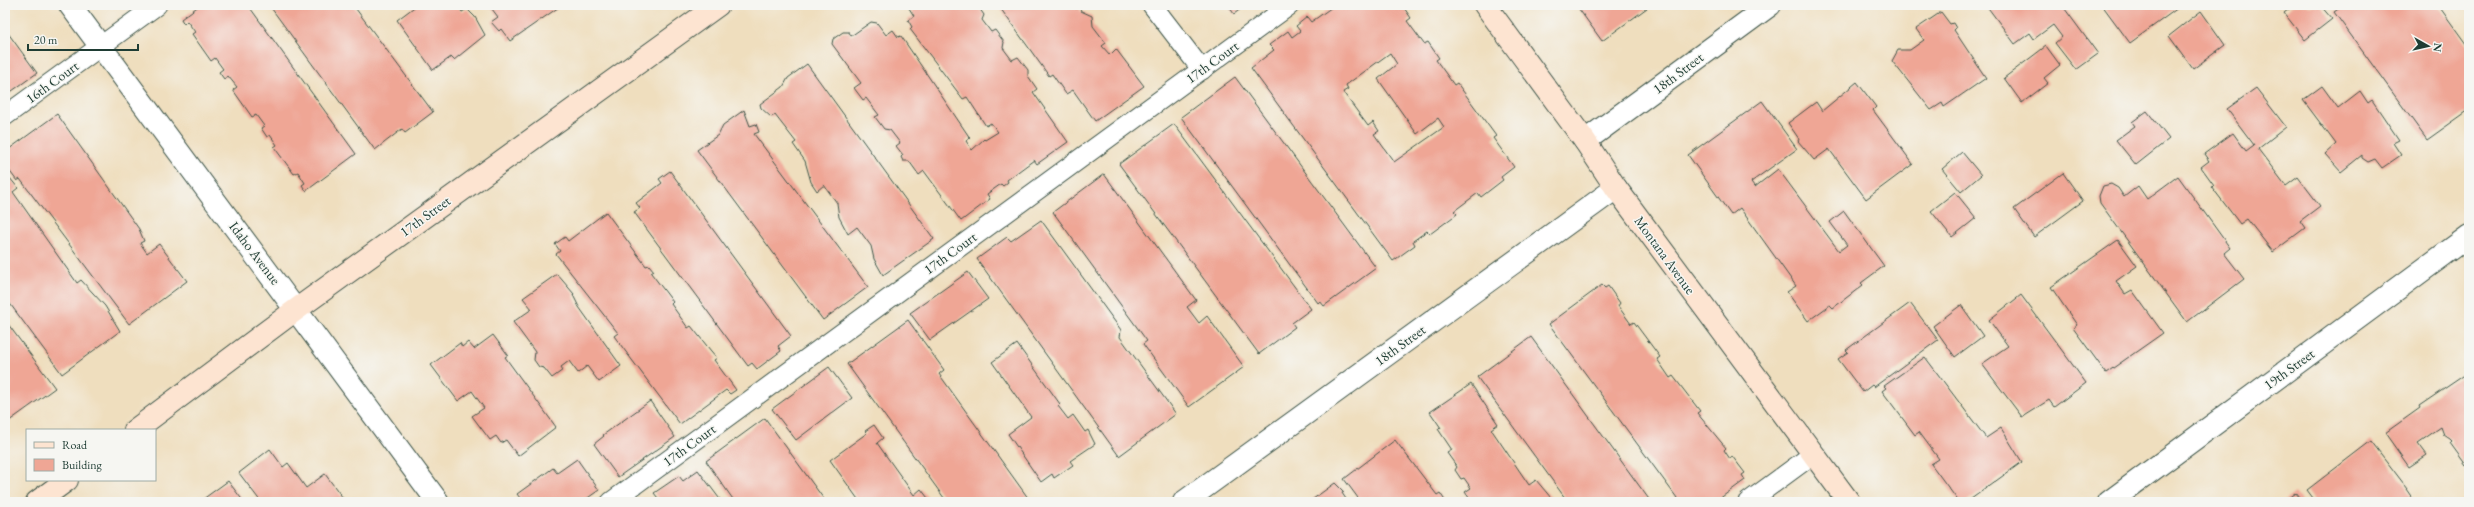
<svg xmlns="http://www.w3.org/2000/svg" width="2474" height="507" viewBox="0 0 2474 507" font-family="'EB Garamond',serif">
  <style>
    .building { fill: #efa695; fill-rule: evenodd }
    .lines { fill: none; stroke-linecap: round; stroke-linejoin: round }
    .lane-casing { stroke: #3e5549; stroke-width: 21 }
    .street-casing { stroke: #3e5549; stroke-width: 24 }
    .secondary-casing { stroke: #3e5549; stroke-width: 24 }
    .lane { stroke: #fff; stroke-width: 19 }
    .street { stroke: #fff; stroke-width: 22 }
    .secondary { stroke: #fde4d1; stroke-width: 22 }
    .labels { text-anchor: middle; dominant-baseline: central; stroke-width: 3; stroke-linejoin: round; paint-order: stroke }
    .street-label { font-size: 14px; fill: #1f3d34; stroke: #f6f6f2 }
  </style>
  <rect width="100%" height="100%" fill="#f6f6f2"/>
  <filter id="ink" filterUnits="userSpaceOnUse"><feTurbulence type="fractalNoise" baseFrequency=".025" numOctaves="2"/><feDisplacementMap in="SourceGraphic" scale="8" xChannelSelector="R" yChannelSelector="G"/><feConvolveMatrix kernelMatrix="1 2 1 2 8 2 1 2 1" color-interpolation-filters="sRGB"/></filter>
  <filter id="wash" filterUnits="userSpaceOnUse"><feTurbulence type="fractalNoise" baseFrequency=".012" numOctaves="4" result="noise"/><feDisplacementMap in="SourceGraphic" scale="16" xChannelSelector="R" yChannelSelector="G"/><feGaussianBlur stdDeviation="0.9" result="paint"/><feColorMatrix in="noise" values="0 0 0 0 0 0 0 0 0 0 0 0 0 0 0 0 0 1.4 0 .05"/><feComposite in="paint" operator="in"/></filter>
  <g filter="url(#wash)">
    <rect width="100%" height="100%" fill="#efdebe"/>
    <g id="blocks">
      <g class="building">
        <path d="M200 5H248L356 154 306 191 302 185 305 183 298 172 294 174 274 147 277 145 270 135 267 137 261 128 264 126 256 115 252 117 233 90 237 87 228 76 224 79 219 72 223 69 215 58 211 61 192 34 195 32 187 21 184 24 181 19Z"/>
        <path d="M269 5H353L433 112 405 133 402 129 375 150Z"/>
        <path d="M417 5H457L462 12 467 9 475 17 485 35 454 60 451 57 433 70 397 20Z"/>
        <path d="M489 5H562L510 41 501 29 499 31 491 22 498 17Z"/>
        <path d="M907 5H977L984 15 982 20 991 32 995 30 1004 42 1003 48 1012 60 1018 57 1028 70V76L1037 89 1033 92 1068 142 1037 164 1034 160 1007 180 1008 182 1003 186 1001 184 987 194 990 199 961 221 924 171 919 175 909 161H903L901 157 903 155 896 146 900 143 890 130 884 129 875 117 879 115 866 98 863 100 854 88 861 83 832 44 833 39 843 32H849L851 36 871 22 877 23 886 35 893 30 898 37 901 36 970 138 966 141 972 150 984 139 985 140 998 132 991 123 986 126 967 97 963 99 910 29 912 27 908 20 914 16Z"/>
        <path d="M998 5H1073L1076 9 1079 7 1081 11 1092 16 1093 26 1106 43 1102 46 1110 55 1116 49 1144 86 1095 121 1073 90 1066 94 1052 74 1049 76Z"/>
        <path d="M1228 5H1246L1234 14Z"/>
        <path d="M1335 5H1402L1411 18 1407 21 1424 44 1428 42 1439 58 1436 60 1454 85 1457 83 1496 136 1493 138 1514 167 1501 177 1503 180 1481 197 1478 193 1454 211 1457 214 1430 234 1427 231 1413 241 1415 245 1393 261 1251 68 1274 50 1269 45 1288 31 1292 37 1300 31 1296 26 1307 17 1311 22ZM1390 53 1397 64 1378 79 1417 134 1438 118 1444 127 1394 162 1374 134 1379 131 1373 122 1368 126 1343 92 1348 89 1346 85Z"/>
        <path d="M1576 5H1651L1602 41Z"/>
        <path d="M1986 5H2062L2098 54 2076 70 2055 43 2062 37 2053 25 2034 39 2030 33 2015 44Z"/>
        <path d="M2102 5H2182L2130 43Z"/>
        <path d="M2294 5H2320L2332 19 2305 40 2284 13Z"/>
        <path d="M2344 5H2438L2469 48V110L2427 140 2334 12Z"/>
        <path d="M2201 11 2225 45 2193 69 2169 36Z"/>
        <path d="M1941 12 1950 24 1953 23 1956 28 1954 30 1986 78 1944 107 1942 103 1931 110 1892 61 1898 50H1910L1924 40 1916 29Z"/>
        <path d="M5 29 37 73 5 96Z"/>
        <path d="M2046 46 2060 65 2044 78 2048 83 2022 103 2004 78Z"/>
        <path d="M807 64 934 239 883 275 874 259 871 246 857 227 848 234 839 217 837 203 824 185 817 191 811 182 805 161 793 144 796 142 775 115 771 117 761 108 760 104 783 87 788 78Z"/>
        <path d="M1235 77 1376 268 1324 306 1320 301 1318 303 1181 117Z"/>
        <path d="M1857 82 1876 107 1873 110 1913 164 1866 199 1829 149 1814 160 1798 141 1799 139 1788 123 1816 102 1822 111Z"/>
        <path d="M2322 86 2338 108 2360 91 2368 103 2372 100 2399 140 2393 143 2401 155 2382 168 2375 159 2368 162 2362 158V155L2341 172 2325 154 2336 144 2303 100Z"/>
        <path d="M2256 88 2286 127 2258 149 2286 186 2298 177 2320 206 2300 221 2305 228 2273 252 2247 219 2240 224 2211 186 2214 185 2201 167 2209 161 2204 154 2233 133 2246 151 2254 145 2227 109Z"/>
        <path d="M1762 101 1797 149 1751 182 1755 187 1778 169 1839 251 1847 245 1830 222 1844 211 1884 266 1861 283 1863 285 1833 308 1830 305 1808 321 1787 292 1796 286 1740 208 1731 215 1688 155Z"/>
        <path d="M744 110 750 126 756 124 759 132 754 134 868 287 823 320 697 150 718 135 723 125Z"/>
        <path d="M2147 111 2169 139 2136 165 2116 140 2135 126 2132 122Z"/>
        <path d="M57 114 139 229 144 241 140 243 147 253 159 244 187 281 129 324 20 179 17 181 5 165V152Z"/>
        <path d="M1174 124 1311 309 1292 323 1295 327 1259 354 1119 164Z"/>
        <path d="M1962 152 1981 175 1961 192 1942 169Z"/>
        <path d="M670 171 791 336 778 346 781 351 757 369 752 363 748 366 634 212 640 208 636 203 662 183 659 179Z"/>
        <path d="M5 172 18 188 13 192 77 283 81 280 105 306 120 331 62 374 5 297Z"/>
        <path d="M2063 173 2083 201 2034 237 2014 209Z"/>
        <path d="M1104 174 1196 300 1187 307 1199 323 1207 316 1244 367 1189 407 1143 344 1147 341 1053 212Z"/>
        <path d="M2178 176 2230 248 2224 253 2244 279 2187 322 2100 203 2099 196 2103 186 2111 184 2118 188 2124 197 2138 186 2147 199Z"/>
        <path d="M1955 192 1976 218 1952 237 1931 211Z"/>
        <path d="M606 212 646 266 649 265 654 271 651 273 673 302 671 304 688 328 691 326 711 351 717 358 714 360 736 390 730 394 726 390 680 424 614 336 618 333 556 254 560 251 555 244 565 237 568 241Z"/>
        <path d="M1041 220 1121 330 1120 337 1176 414 1119 456 977 259 1007 237 1011 241Z"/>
        <path d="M2118 240 2137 266 2116 281 2125 294 2132 290 2163 333 2106 373 2073 328 2077 325 2051 287Z"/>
        <path d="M968 272 988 299 930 340 910 313Z"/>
        <path d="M557 274 574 294 573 295 579 307 621 366 599 382 587 366 578 373 569 361 561 367 563 370 552 378 544 368 539 367 534 360 535 352 513 322 532 309 523 298Z"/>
        <path d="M1602 285 1605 288 1608 286 1620 303 1618 306 1631 324 1634 322 1660 357 1657 359 1670 378 1673 376 1700 411 1697 413 1726 448 1724 450 1730 459 1732 456 1745 473 1742 475 1745 480 1715 502H1680L1549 324Z"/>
        <path d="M2021 295 2086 383 2054 407 2049 400 2022 417 1982 364 2008 346 1989 320Z"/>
        <path d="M1910 303 1938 340 1874 387 1872 385 1863 392 1838 359 1848 352 1846 350Z"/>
        <path d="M1961 305 1983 336 1955 357 1933 326Z"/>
        <path d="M5 320 55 388 5 424Z"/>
        <path d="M908 320 944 370 939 374 1031 502H947L847 364Z"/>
        <path d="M493 335 508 355 505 357 556 427 518 456 506 440 501 443 496 436 490 440 472 416 484 408 472 391 458 401 431 365 460 343 462 347 468 342 474 349Z"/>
        <path d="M1531 337 1651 502H1568L1477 377Z"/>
        <path d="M1017 344 1060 404 1058 406 1068 419 1073 415 1085 432 1088 430 1095 444 1070 461 1073 465 1054 478 1052 474 1041 482 1008 434 1031 417 992 362Z"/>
        <path d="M1925 357 1986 438 2001 428 2022 462 1967 502H1959L1931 464 1939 459 1919 432 1915 435 1882 391 1886 388 1884 386Z"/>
        <path d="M829 367 852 398 796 440 772 409Z"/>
        <path d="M2466 374 2469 377V380L2464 384 2469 390V463L2466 465 2450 443 2452 441 2450 439 2444 435 2441 427 2418 443 2427 455 2409 467 2385 433 2420 408 2419 406Z"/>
        <path d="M1471 384 1498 424 1491 429 1529 485 1536 480 1552 499 1548 502H1472L1465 492 1471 488 1464 478 1461 479 1455 470 1457 467 1447 453 1452 450 1438 429 1441 428 1430 412Z"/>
        <path d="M650 401 675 437 618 477 594 444 604 436 603 435Z"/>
        <path d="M765 418 826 502H735L706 461Z"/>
        <path d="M874 425 883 438 877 443 914 495 921 489 931 502H860L830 460 867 433 865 431Z"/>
        <path d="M1395 440 1437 495 1440 493 1446 502H1361L1344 479Z"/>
        <path d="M2371 441 2407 488 2406 489 2415 502H2316L2307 490Z"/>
        <path d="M270 449 283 467 288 463 306 488 325 474 346 502H261L239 473Z"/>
        <path d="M577 459 599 490 582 502H523L517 494 553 468 557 473Z"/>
        <path d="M698 470 722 502H661L654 493 679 476 683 481Z"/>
        <path d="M228 481 244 502H199Z"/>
        <path d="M1335 483 1344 492 1342 493 1348 502H1309Z"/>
        <path d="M2295 493 2302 502H2283Z"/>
      </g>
    </g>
  </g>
  <g filter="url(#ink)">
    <use href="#blocks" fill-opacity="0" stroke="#3e5549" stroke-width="1"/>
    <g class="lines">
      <defs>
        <g id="lane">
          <path d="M1152 5 1202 70"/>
          <path d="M5 116 157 5"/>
          <path d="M611 502 1290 5"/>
          <path d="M1748 502 1812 455"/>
        </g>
        <g id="street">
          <path d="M70 5 438 502"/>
          <path d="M1585 141 1770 5"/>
          <path d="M1184 502 1616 188"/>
          <path d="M2109 502 2469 236"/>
        </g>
        <g id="secondary">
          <path d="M1485 5 1585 141 1616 188 1849 502"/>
          <path d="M135 430 297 309 718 5"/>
          <path d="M37 502 67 480"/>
        </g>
      </defs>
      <use href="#lane" class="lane-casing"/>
      <use href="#street" class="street-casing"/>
      <use href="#secondary" class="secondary-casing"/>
      <use href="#lane" class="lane"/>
      <use href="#street" class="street"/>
      <use href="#secondary" class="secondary"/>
    </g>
  </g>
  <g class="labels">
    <g class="street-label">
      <text transform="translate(1212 62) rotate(-36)">17th Court</text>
      <text transform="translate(1678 73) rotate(-37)">18th Street</text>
      <text transform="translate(52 82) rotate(-36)">16th Court</text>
      <text transform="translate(425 216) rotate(-36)">17th Street</text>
      <text transform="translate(255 253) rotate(53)">Idaho Avenue</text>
      <text transform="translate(950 253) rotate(-36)">17th Court</text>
      <text transform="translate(1665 255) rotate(54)">Montana Avenue</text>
      <text transform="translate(1400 345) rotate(-36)">18th Street</text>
      <text transform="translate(2289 369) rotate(-36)">19th Street</text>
      <text transform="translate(689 445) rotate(-36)">17th Court</text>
    </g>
  </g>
  <rect width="2474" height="507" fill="none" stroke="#f6f6f2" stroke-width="20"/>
  <rect x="26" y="429" width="130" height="52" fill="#f6f6f2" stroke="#a0aca6"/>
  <rect x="34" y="442" width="20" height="6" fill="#fde4d1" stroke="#a0aca6"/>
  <text x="62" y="449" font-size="12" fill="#1f3d34">Road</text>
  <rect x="34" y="459" width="20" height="12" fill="#efa695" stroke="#a0aca6"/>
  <text x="62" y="469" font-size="12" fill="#1f3d34">Building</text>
  <g transform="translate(2428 46) rotate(98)" stroke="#f6f6f2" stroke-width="3" paint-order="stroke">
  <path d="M0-3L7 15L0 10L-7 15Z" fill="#1f3d34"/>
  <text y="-6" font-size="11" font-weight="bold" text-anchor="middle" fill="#1f3d34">N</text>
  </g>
  <path d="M28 44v6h110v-6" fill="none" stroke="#1f3d34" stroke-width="2"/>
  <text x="34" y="44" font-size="12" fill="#1f3d34" stroke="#f6f6f2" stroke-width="3" paint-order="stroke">20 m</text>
</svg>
